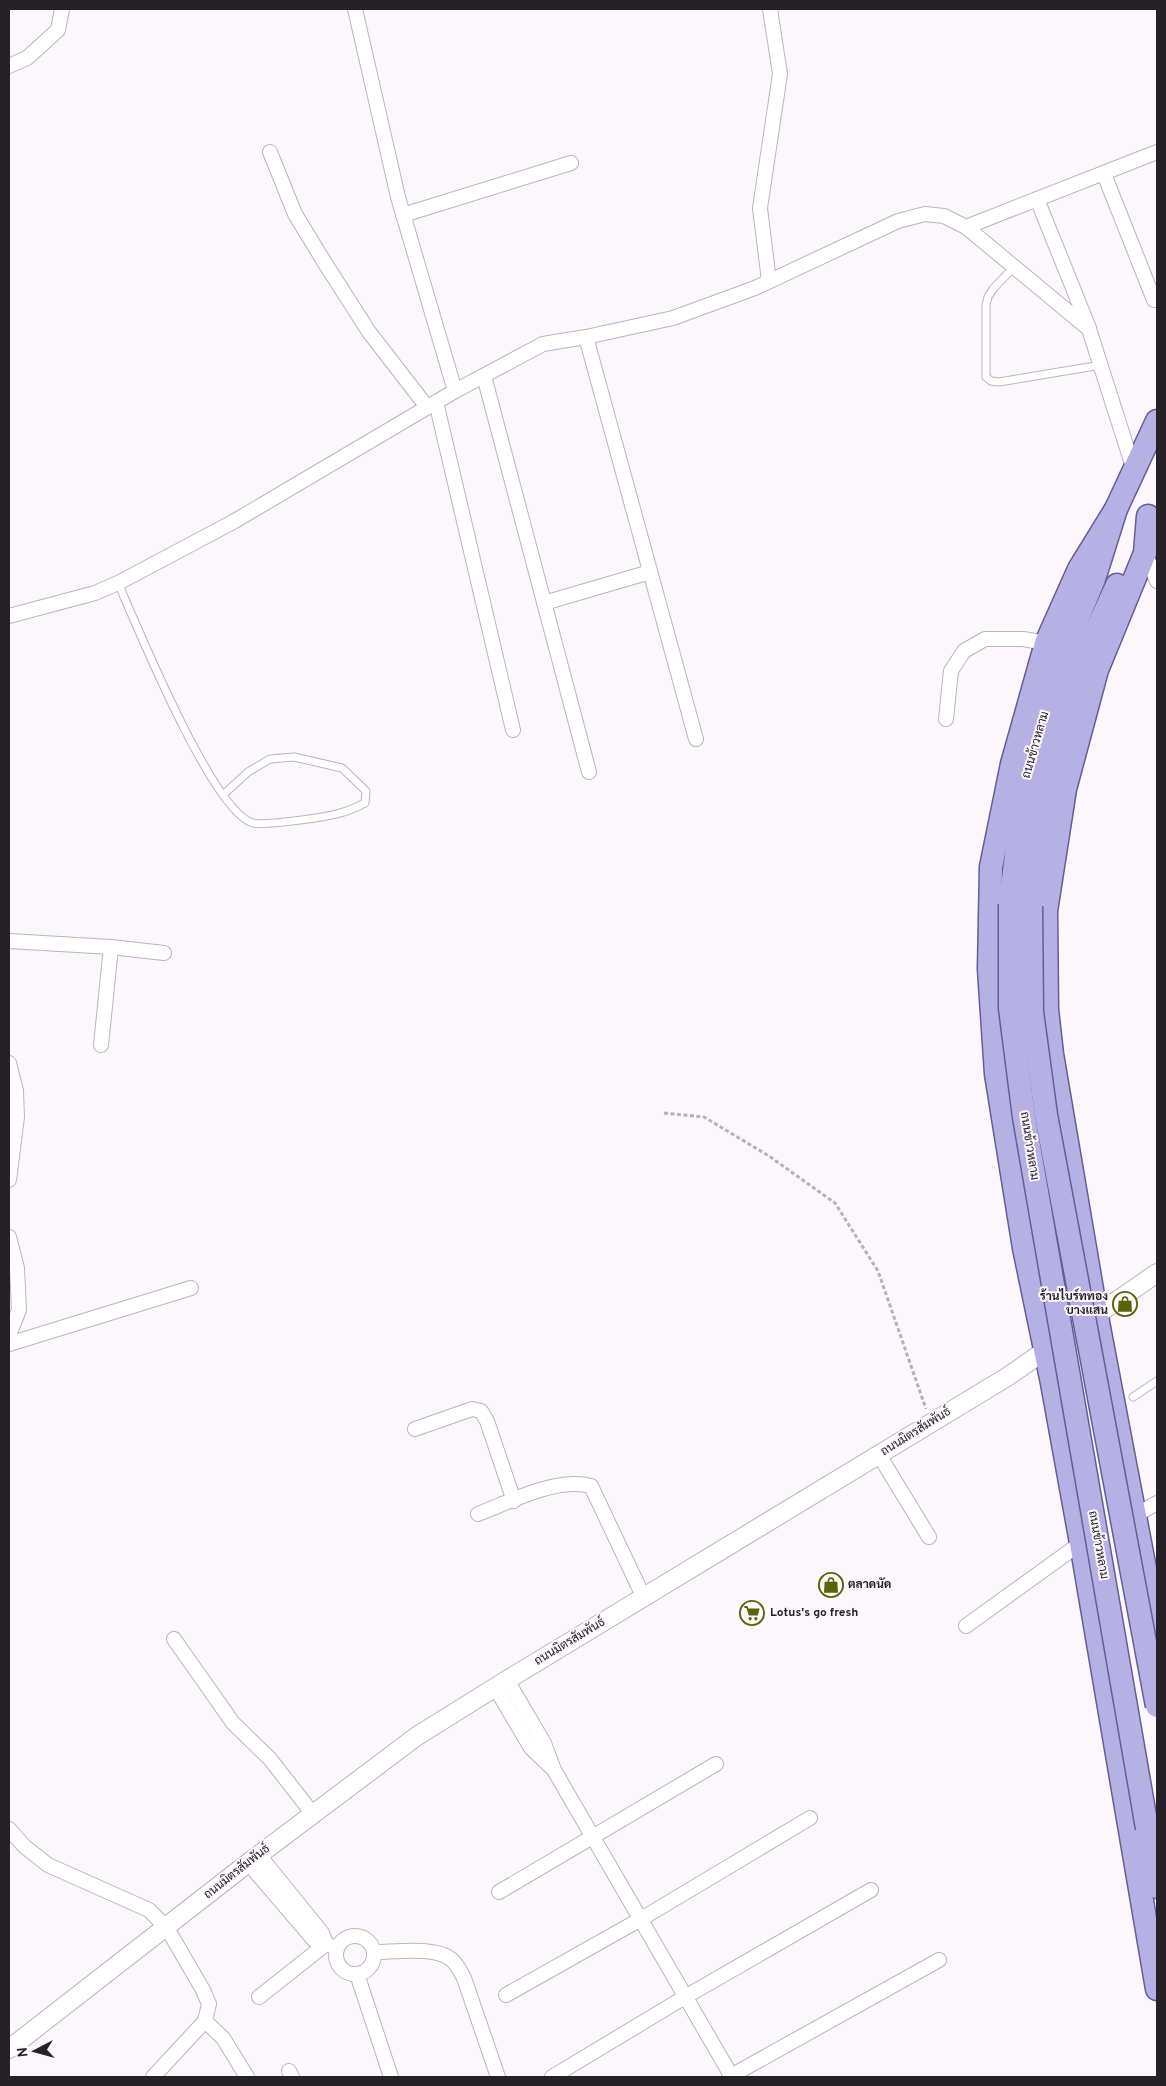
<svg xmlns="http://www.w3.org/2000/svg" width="1166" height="2086" viewBox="0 0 1166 2086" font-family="Overpass,Sarabun,sans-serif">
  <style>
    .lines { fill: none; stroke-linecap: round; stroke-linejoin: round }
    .service-casing { stroke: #beb2c1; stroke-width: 9 }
    .minor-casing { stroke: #beb2c1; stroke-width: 16 }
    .tertiary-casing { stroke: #beb2c1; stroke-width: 20 }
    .primary-casing { stroke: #645d97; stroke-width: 25 }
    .path { stroke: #b6b1b7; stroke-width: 3; stroke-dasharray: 4 2.5; stroke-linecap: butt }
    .service { stroke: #fff; stroke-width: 7 }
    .minor { stroke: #fff; stroke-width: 14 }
    .tertiary { stroke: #fff; stroke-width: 18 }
    .primary { stroke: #b6b1e5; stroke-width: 22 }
    .primary-bridge-casing { stroke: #645d97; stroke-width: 25; stroke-linecap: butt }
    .primary-bridge { stroke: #b6b1e5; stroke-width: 22 }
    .labels { text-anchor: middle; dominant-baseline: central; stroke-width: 4; stroke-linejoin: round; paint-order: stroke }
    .street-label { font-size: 12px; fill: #262127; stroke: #fcf7fd }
    .poi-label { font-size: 12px; font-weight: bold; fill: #262127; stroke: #fcf7fd; text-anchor: start }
  </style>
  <rect width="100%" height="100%" fill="#fcf7fd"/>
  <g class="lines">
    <defs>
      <g id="service">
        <path d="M1013 268 993 289 988 297 986 305V377L991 381 999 382 1101 365"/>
        <path d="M118 583C137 626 213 813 253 823 265 826 327 817 340 813 349 811 357 807 365 803L366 791 342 768 294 757 270 759 248 772 223 795"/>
        <path d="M1133 1397 1157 1381"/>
      </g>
      <g id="minor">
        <path d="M355 9 398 197 455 391"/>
        <path d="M9 66 27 58 58 30 62 9"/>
        <path d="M270 152 295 214 323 260 369 332 427 407"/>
        <path d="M1104 174 1154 300"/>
        <path d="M1037 199 1089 328"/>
        <path d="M403 215 571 163"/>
        <path d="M966 227 1157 152"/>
        <path d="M769 281 760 208 780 74 770 9"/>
        <path d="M586 337 696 739"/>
        <path d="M484 376 589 772"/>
        <path d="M436 402 513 730"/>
        <path d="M1145 553 1157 581"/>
        <path d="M544 603 650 572"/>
        <path d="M9 616 95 593 118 583 233 522 455 391 543 344 586 337 673 318 755 288 898 221 925 214 944 216 966 227 1089 329 1134 470"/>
        <path d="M946 719 951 671 964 651 985 639H1023L1046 643"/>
        <path d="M9 941 111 947 164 953"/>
        <path d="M101 1045 111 947"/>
        <path d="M9 1063 16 1091 17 1117 9 1180"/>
        <path d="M9 1237 17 1268 19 1310 9 1335"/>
        <path d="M9 1344 191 1288"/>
        <path d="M415 1429 472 1409 481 1411 487 1421 514 1501"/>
        <path d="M879 1455 929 1537"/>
        <path d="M478 1514C510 1502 556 1477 591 1486L644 1598"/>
        <path d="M1136 1515 1157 1503"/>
        <path d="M966 1626 1081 1543"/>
        <path d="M174 1639 233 1723 270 1759 313 1814"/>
        <path d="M507 1680 544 1743 554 1770 732 2077"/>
        <path d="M495 1687 531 1748 552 1768"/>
        <path d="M9 1829 24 1846 48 1865 149 1910 167 1928 203 1990 209 2004 205 2021 223 2038 247 2077"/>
        <path d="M259 1855 322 1933 326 1944"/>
        <path d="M248 1863 314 1940 337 1948"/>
        <path d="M499 1892 716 1764"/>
        <circle cx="355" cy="1955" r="19"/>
        <path d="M374 1952C395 1952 434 1946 451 1959 457 1964 460 1971 464 1978L498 2077"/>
        <path d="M357 1974 391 2077"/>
        <path d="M506 1995 641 1919 810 1818"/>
        <path d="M259 1997 326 1944"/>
        <path d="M289 2071 292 2077"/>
        <path d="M153 2077 205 2021"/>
        <path d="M552 2077 685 1997 871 1890"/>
        <path d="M729 2077 939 1960"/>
      </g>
      <path id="tertiary" d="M9 2049 248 1863 417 1736 507 1680 1007 1377 1157 1273"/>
      <g id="primary">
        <path d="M1116 509 1079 569 1046 643 1012 764 991 867 989 969 996 1074 1024 1248 1052 1383 1081 1543 1157 1989"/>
        <path d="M1148 516 1145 553 1097 670 1065 789 1046 911 1047 1010 1052 1054 1094 1301 1157 1632"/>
        <path d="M1010 904 1025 783 1061 659 1094 579 1116 509 1157 421"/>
        <path d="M1031 906 1046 788 1081 664 1117 585"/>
        <path d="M1147 1828 1157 1887"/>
      </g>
    </defs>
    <use href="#service" class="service-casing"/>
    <use href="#minor" class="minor-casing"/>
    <use href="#tertiary" class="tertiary-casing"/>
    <use href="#primary" class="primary-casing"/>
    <path class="path" d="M664 1113 704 1117 769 1156 835 1203 878 1271 926 1409"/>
    <use href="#service" class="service"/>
    <use href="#minor" class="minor"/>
    <use href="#tertiary" class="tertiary"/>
    <use href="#primary" class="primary"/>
    <defs>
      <g id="primary-bridge">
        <path d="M1010 904V1008L1024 1117 1147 1828"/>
        <path d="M1031 906 1032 1012 1046 1115 1157 1706"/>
      </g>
    </defs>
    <use href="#primary-bridge" class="primary-bridge-casing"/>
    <use href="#primary-bridge" class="primary-bridge"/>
  </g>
  <defs>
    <symbol id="shop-ring" viewBox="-11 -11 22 22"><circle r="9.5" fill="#fcf7fd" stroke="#57650a" stroke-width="1.5"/><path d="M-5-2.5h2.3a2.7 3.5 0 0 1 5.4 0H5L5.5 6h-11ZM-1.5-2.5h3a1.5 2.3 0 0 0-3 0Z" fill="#57650a"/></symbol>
    <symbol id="supermarket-ring" viewBox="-11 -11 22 22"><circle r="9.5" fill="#fcf7fd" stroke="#57650a" stroke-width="1.5"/><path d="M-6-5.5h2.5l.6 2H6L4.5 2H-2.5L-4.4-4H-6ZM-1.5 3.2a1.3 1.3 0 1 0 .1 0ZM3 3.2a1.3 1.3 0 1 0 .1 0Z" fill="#57650a"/></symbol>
  </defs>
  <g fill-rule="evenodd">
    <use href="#shop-ring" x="1111" y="1290" width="28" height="28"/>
    <use href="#shop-ring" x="817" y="1571" width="28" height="28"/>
    <use href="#supermarket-ring" x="738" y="1599" width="28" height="28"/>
  </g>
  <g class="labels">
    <g class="street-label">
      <text transform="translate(1036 745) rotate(-74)">ถนนข้าวหลาม</text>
      <text transform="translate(1029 1146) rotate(81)">ถนนข้าวหลาม</text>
      <text transform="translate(916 1432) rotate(-32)">ถนนมิตรสัมพันธ์</text>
      <text transform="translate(1098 1545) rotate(80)">ถนนข้าวหลาม</text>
      <text transform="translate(570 1642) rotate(-31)">ถนนมิตรสัมพันธ์</text>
      <text transform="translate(237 1872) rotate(-38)">ถนนมิตรสัมพันธ์</text>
    </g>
    <g class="poi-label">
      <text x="1108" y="1297" text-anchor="end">ร้านไบร์ททอง<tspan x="1108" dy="14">บางแสน</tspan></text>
      <text x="848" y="1585">ตลาดนัด</text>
      <text x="770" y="1613">Lotus's go fresh</text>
    </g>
  </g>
  <rect width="1166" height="2086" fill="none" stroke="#262127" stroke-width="20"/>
  <g transform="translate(35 2051) rotate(264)" stroke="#fcf7fd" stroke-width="4" paint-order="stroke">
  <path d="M0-4L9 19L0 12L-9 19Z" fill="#262127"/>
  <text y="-8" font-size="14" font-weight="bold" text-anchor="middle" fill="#262127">N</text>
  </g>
</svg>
